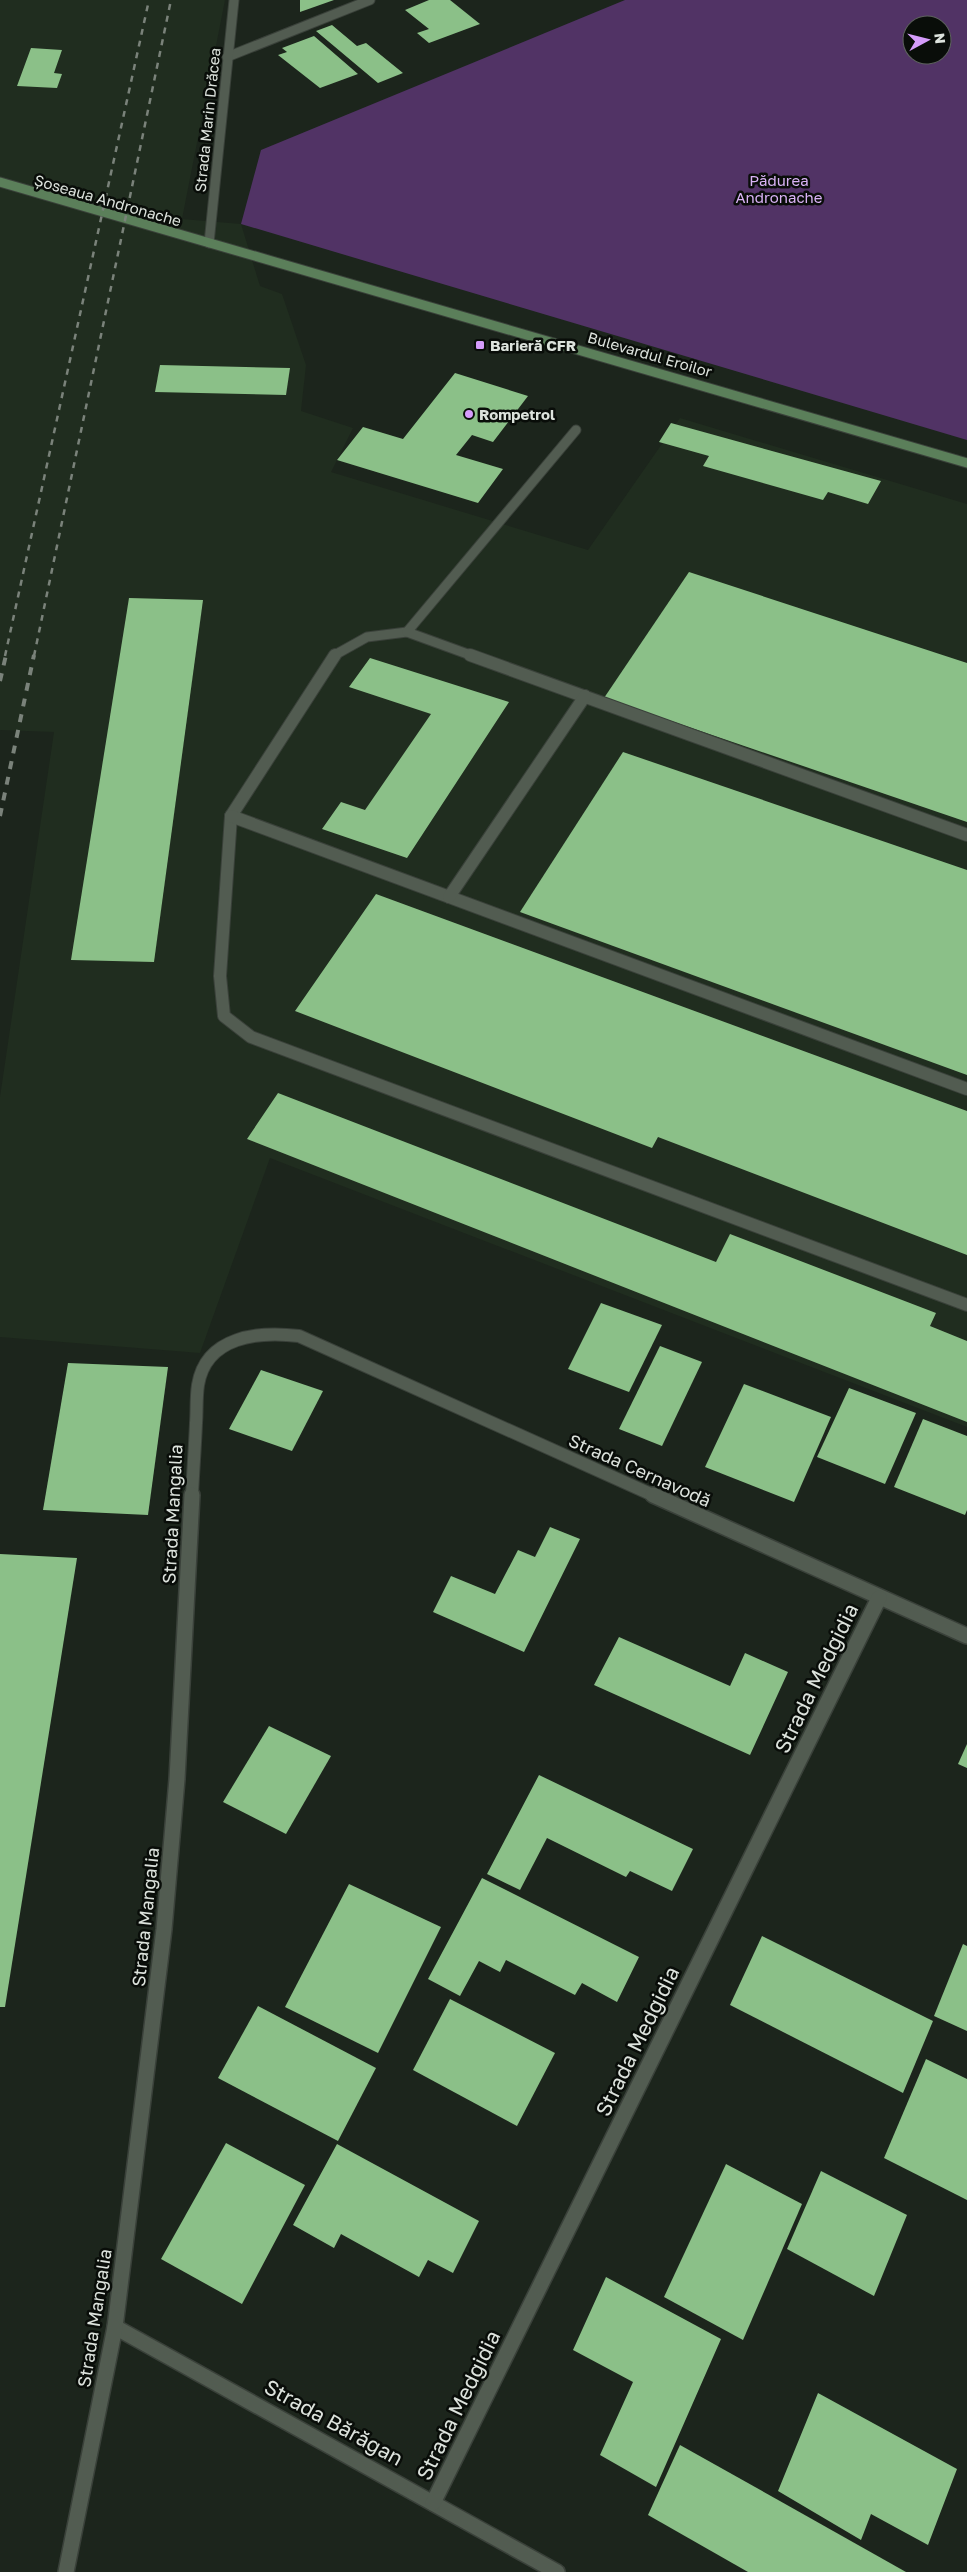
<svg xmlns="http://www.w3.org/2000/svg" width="967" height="2572" viewBox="0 0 967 2572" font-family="'Golos Text',sans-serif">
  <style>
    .built { fill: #202d1f }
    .green { fill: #513365; fill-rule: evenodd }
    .building { fill: #8bc088 }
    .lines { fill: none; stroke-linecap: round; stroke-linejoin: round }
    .lane-far1-casing { stroke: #3a413a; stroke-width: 11 }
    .lane-casing { stroke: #3a413a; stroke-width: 14 }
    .street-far2-casing { stroke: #3a413a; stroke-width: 11 }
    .street-far1-casing { stroke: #3a413a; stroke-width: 14 }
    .street-casing { stroke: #3a413a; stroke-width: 18 }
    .secondary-casing { stroke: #3a413a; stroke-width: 11 }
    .lane-far1 { stroke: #525c51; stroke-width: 9 }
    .lane { stroke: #525c51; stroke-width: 12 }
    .street-far2 { stroke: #525c51; stroke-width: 9 }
    .street-far1 { stroke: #525c51; stroke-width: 12 }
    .street { stroke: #525c51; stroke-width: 15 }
    .secondary { stroke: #5b7f5a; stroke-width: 9 }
    .rail-far1 { stroke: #7a827a; stroke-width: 2.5; stroke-dasharray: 6 6; stroke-linecap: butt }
    .rail { stroke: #7a827a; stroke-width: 4; stroke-dasharray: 8 8; stroke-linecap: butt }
    .poi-dot { fill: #d59cfb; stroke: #090d09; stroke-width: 2 }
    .labels { text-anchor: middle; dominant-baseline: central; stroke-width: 5; stroke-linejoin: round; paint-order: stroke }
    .far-street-label { font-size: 15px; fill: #dde3dd; stroke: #090d09 }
    .far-park-label { font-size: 15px; fill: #dab3f6; stroke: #090d09 }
    .far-poi-label { font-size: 15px; font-weight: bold; fill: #dde3dd; stroke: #090d09; text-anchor: start }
    .street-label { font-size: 18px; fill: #dde3dd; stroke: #090d09 }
    .near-street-label { font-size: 21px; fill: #dde3dd; stroke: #090d09 }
  </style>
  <rect width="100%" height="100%" fill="#1c251c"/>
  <path class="built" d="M0 0H225L182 219 241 224 260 286 282 294 306 365 301 411 353 428 331 472 588 550 680 418 967 504V1427L270 1158 200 1353 0 1337V1097L54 732 0 730Z"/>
  <path class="green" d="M625 0H967V440L241 224 261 150ZM912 25H942V55H912Z"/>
  <g class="building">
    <path d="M300 0H334L300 12Z"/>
    <path d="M429 0H450L480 24 429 43 417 33 429 29 405 10Z"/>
    <path d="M332 25 357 46 366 43 403 73 378 83 316 31Z"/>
    <path d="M314 36 358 74 320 88 278 55 287 52 282 48Z"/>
    <path d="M31 48 62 50 54 73 62 74 57 88 17 86Z"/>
    <path d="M160 365 290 368 286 395 155 392Z"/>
    <path d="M455 373 528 396 493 442 472 435 456 455 503 469 478 503 337 460 363 427 403 439Z"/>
    <path d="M671 423 881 481 868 504 828 492 823 500 703 466 709 456 659 442Z"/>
    <path d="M689 572 967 663V822L604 698Z"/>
    <path d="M129 598 203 600 154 962 71 960Z"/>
    <path d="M370 658 509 702 407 858 322 829 341 802 365 810 431 714 349 687Z"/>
    <path d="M623 752 967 870V1075L520 912Z"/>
    <path d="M376 894 967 1111V1255L658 1137 652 1148 295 1011Z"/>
    <path d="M278 1093 716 1262 730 1234 936 1313 930 1326 967 1341V1422L247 1139Z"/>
    <path d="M601 1303 662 1325 629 1392 568 1369Z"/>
    <path d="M660 1346 702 1362 662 1446 619 1429Z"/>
    <path d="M68 1363 168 1367 148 1515 43 1510Z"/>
    <path d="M261 1370 323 1391 292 1451 229 1429Z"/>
    <path d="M744 1384 831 1417 794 1502 705 1467Z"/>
    <path d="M849 1388 916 1413 885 1484 817 1457Z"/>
    <path d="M923 1419 967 1436V1510L965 1515 894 1487Z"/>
    <path d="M550 1527 580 1539 524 1652 433 1612 451 1576 495 1594 518 1550 535 1557Z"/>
    <path d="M0 1554 77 1558 5 2007H0Z"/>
    <path d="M619 1637 730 1686 745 1653 788 1672 750 1755 594 1685Z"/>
    <path d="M269 1726 331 1756 286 1834 223 1802Z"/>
    <path d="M967 1744V1768L958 1764Z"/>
    <path d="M539 1775 693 1849 672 1891 630 1871 626 1877 547 1838 520 1890 487 1874Z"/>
    <path d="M482 1878 639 1957 617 2002 582 1983 575 1995 506 1960 500 1972 479 1961 460 1996 428 1979Z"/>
    <path d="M349 1884 441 1927 378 2053 285 2007Z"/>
    <path d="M762 1936 933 2021 903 2093 730 2005Z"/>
    <path d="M963 1944 967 1946V2031L934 2016Z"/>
    <path d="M450 1999 555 2053 517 2126 413 2070Z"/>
    <path d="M258 2006 376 2068 338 2141 218 2078Z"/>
    <path d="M926 2059 967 2079V2200L884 2158Z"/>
    <path d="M226 2143 305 2185 242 2304 161 2259Z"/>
    <path d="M337 2144 479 2221 453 2273 428 2260 419 2277 341 2234 334 2248 293 2225Z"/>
    <path d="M726 2164 802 2204 743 2340 664 2297Z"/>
    <path d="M821 2171 907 2215 874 2296 787 2249Z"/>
    <path d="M606 2277 721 2339 656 2487 600 2455 633 2382 573 2350Z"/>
    <path d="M818 2393 957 2469 928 2545 871 2514 861 2540 778 2491Z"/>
    <path d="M680 2445 787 2505 906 2572H748L648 2515Z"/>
  </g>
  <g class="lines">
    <defs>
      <g id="lane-far1">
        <path d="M333 656 367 637 407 632"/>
        <path d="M473 656 407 632 576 430"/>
      </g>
      <g id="lane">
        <path d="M335 655 231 816 220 976 224 1016 251 1037 967 1305"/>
        <path d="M470 655 967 835"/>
        <path d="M231 816 967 1089"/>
        <path d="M449 897 585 696"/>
      </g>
      <g id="street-far2">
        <path d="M227 57 370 0"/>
        <path d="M209 243 234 0"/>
      </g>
      <path id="street-far1" d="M192 1496C193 1472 195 1448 196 1423 197 1411 196 1398 198 1385 206 1336 259 1331 299 1336L655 1496"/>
      <g id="street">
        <path d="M653 1495 967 1636"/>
        <path d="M115 2327 557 2572"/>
        <path d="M433 2503 879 1598"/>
        <path d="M66 2572 115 2327 164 1929 177 1779 192 1495"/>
      </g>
      <path id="secondary" d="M0 182 967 463"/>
    </defs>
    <use href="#lane-far1" class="lane-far1-casing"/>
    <use href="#lane" class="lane-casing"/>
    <use href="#street-far2" class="street-far2-casing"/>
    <use href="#street-far1" class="street-far1-casing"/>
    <use href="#street" class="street-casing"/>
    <use href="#secondary" class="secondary-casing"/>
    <use href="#lane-far1" class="lane-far1"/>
    <use href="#lane" class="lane"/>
    <use href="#street-far2" class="street-far2"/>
    <use href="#street-far1" class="street-far1"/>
    <use href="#street" class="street"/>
    <use href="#secondary" class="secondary"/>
    <g class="rail-far1">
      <path d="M5 656 149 0"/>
      <path d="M34 656 171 0"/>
    </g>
    <g class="rail">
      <path d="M0 681 6 655"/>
      <path d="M0 816 34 655"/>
    </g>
  </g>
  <g class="poi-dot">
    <rect x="475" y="340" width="10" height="10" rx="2.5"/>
    <circle cx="469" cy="414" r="5"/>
  </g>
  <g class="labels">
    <g class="far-street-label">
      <text transform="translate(207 120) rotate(-84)">Strada Marin Drăcea</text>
      <text transform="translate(108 200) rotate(16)">Șoseaua Andronache</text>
      <text transform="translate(650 354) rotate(16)">Bulevardul Eroilor</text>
    </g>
    <g class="far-park-label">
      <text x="779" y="180">Pădurea<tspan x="779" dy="17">Andronache</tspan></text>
    </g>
    <g class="far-poi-label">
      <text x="490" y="345">Barieră CFR</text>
      <text x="479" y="414">Rompetrol</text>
    </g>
    <g class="street-label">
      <text transform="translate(640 1470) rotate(24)">Strada Cernavodă</text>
      <text transform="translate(172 1514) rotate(-87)">Strada Mangalia</text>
      <text transform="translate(145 1917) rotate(-84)">Strada Mangalia</text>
      <text transform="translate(94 2318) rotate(-81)">Strada Mangalia</text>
    </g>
    <g class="near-street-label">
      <text transform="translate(816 1678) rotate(-64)">Strada Medgidia</text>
      <text transform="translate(637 2041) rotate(-64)">Strada Medgidia</text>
      <text transform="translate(458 2405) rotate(-64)">Strada Medgidia</text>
      <text transform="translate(334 2422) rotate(29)">Strada Bărăgan</text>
    </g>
  </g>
  <g transform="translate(927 40) rotate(83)"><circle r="24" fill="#090d09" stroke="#5e635e"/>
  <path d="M0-4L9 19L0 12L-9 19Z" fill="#d59cfb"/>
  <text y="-8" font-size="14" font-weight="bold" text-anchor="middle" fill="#dde3dd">N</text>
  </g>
</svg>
